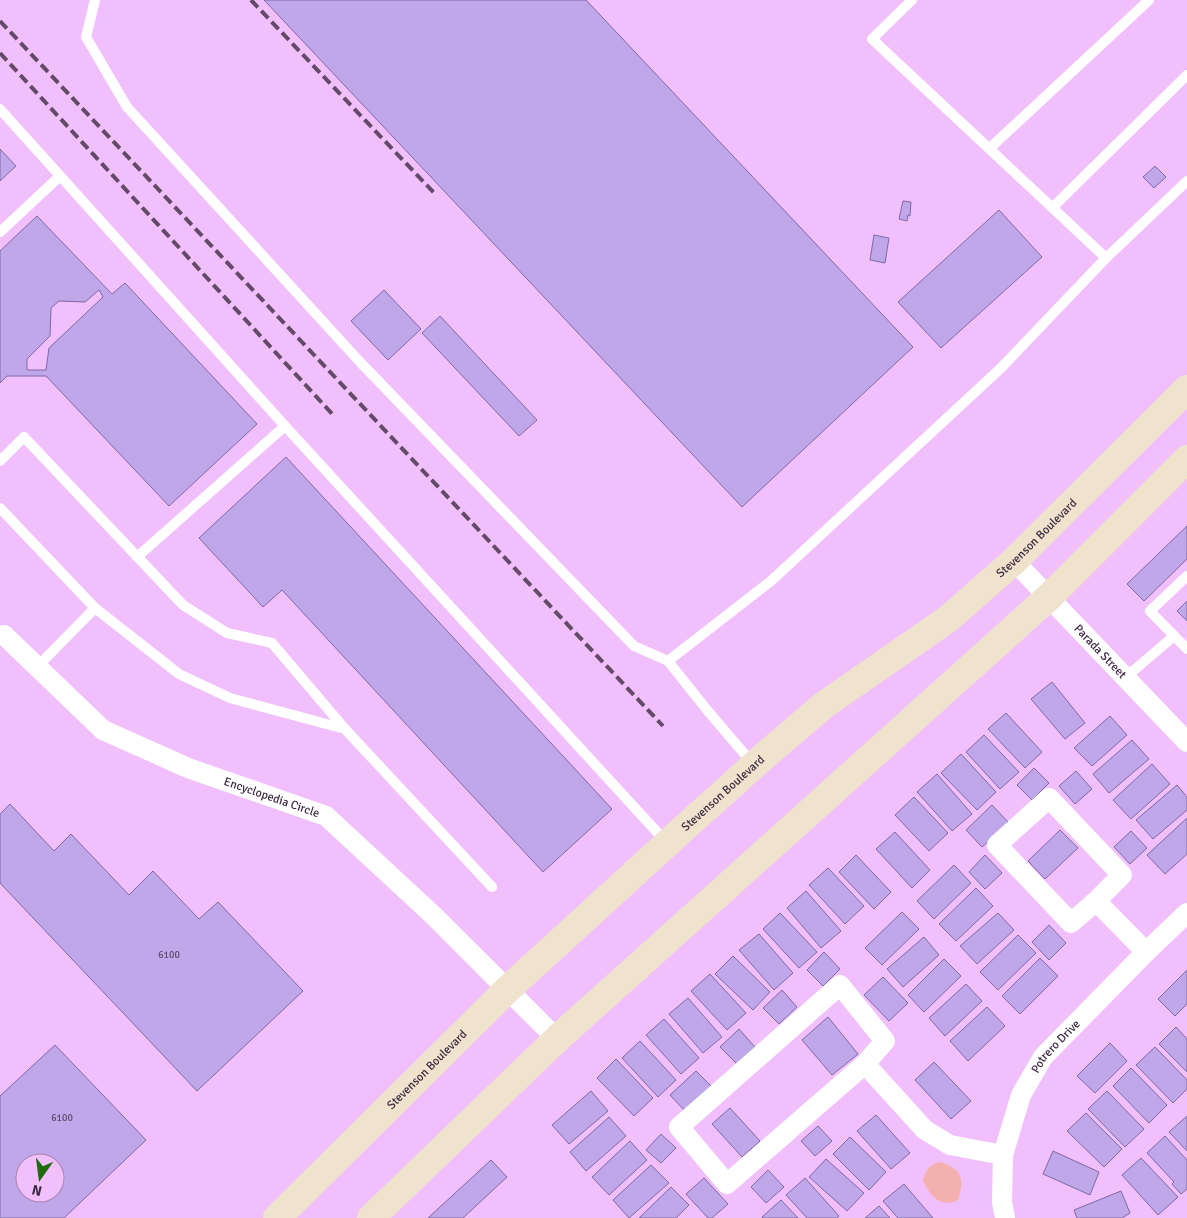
<svg xmlns="http://www.w3.org/2000/svg" width="1187" height="1218" viewBox="0 0 1187 1218" font-family="Signika,sans-serif">
  <style>
    .green { fill: #f4b0af }
    .building { fill: #bfa7e9; stroke: #7f68a6; fill-rule: evenodd }
    .lines { fill: none; stroke-linecap: round; stroke-linejoin: round }
    .lane { stroke: #fff; stroke-width: 10 }
    .street { stroke: #fff; stroke-width: 20 }
    .secondary { stroke: #efe3cd; stroke-width: 28 }
    .rail { stroke: #644a69; stroke-width: 4; stroke-dasharray: 10 5; stroke-linecap: butt }
    .labels { text-anchor: middle; dominant-baseline: central; stroke-width: 4; stroke-linejoin: round; paint-order: stroke }
    .number-label { font-size: 10px; fill: #5e496b }
    .street-label { font-size: 12px; fill: #3d2a41; stroke: #f1c0fc }
  </style>
  <rect width="100%" height="100%" fill="#f1c0fc"/>
  <path class="green" d="M940 1162C962 1169 965 1179 958 1200 940 1208 931 1197 923 1181 926 1170 928 1165 940 1162Z"/>
  <g class="building">
    <path d="M264 0H586L913 347 742 507Z"/>
    <path d="M0 149 16 166 0 181Z"/>
    <path d="M1155 166 1166 177 1154 188 1143 177Z"/>
    <path d="M903 201 911 202 910 216 908 215 907 221 899 219Z"/>
    <path d="M999 210 1042 257 941 348 898 302Z"/>
    <path d="M37 216 112 294 125 283 257 424 169 506 46 376H7L0 383V251ZM99 290 103 297 49 348 46 370H27V359L50 336 51 308 59 301 85 302Z"/>
    <path d="M874 235 889 238 885 263 870 260Z"/>
    <path d="M384 290 421 329 388 360 351 321Z"/>
    <path d="M440 316 537 420 519 436 422 333Z"/>
    <path d="M286 457 612 809 543 872 282 590 263 607 199 538Z"/>
    <path d="M1187 526V559L1144 601 1127 584Z"/>
    <path d="M1187 601V621L1177 611Z"/>
    <path d="M1052 682 1085 723 1065 739 1031 699Z"/>
    <path d="M1006 713 1042 752 1025 768 988 729Z"/>
    <path d="M1110 716 1127 735 1092 766 1074 748Z"/>
    <path d="M984 735 1019 772 1000 789 966 752Z"/>
    <path d="M1132 740 1149 759 1109 793 1093 774Z"/>
    <path d="M961 754 996 792 977 810 941 773Z"/>
    <path d="M1152 764 1170 784 1131 819 1113 800Z"/>
    <path d="M1034 768 1049 783 1032 800 1017 785Z"/>
    <path d="M1076 771 1092 789 1075 804 1059 786Z"/>
    <path d="M937 774 972 814 952 831 917 792Z"/>
    <path d="M1177 785 1187 797V810L1153 839 1136 820Z"/>
    <path d="M914 797 948 833 929 851 895 815Z"/>
    <path d="M10 804 54 851 71 834 129 895 153 871 199 919 218 902 303 991 197 1091 0 883V814Z"/>
    <path d="M992 805 1009 823 982 847 966 830Z"/>
    <path d="M1187 818V854L1165 874 1147 855Z"/>
    <path d="M1060 830 1078 848 1045 879 1028 861Z"/>
    <path d="M1131 831 1147 848 1130 864 1114 847Z"/>
    <path d="M895 832 930 870 912 888 876 849Z"/>
    <path d="M856 855 891 892 874 909 839 872Z"/>
    <path d="M985 855 1002 873 985 889 969 872Z"/>
    <path d="M954 865 971 883 934 919 917 901Z"/>
    <path d="M828 868 864 906 845 924 809 885Z"/>
    <path d="M976 888 993 906 956 941 939 924Z"/>
    <path d="M806 891 841 931 821 948 787 908Z"/>
    <path d="M902 912 919 929 882 965 865 948Z"/>
    <path d="M780 913 817 952 799 968 763 929Z"/>
    <path d="M998 913 1014 930 977 964 960 946Z"/>
    <path d="M1049 925 1066 943 1049 960 1032 942Z"/>
    <path d="M759 934 793 973 774 990 739 950Z"/>
    <path d="M1018 935 1036 953 998 990 980 972Z"/>
    <path d="M924 937 939 955 903 987 887 969Z"/>
    <path d="M824 952 840 969 823 986 807 970Z"/>
    <path d="M733 956 770 992 753 1010 715 974Z"/>
    <path d="M1040 958 1058 976 1020 1014 1002 996Z"/>
    <path d="M944 959 961 976 924 1012 908 995Z"/>
    <path d="M1187 970V1004L1175 1016 1158 999Z"/>
    <path d="M710 974 746 1013 727 1030 691 991Z"/>
    <path d="M883 977 908 1003 889 1021 864 995Z"/>
    <path d="M966 984 982 1001 945 1036 929 1018Z"/>
    <path d="M782 990 797 1007 779 1024 763 1008Z"/>
    <path d="M688 998 722 1037 703 1053 669 1014Z"/>
    <path d="M987 1007 1005 1026 968 1061 950 1041Z"/>
    <path d="M828 1017 858 1054 832 1075 802 1040Z"/>
    <path d="M664 1019 699 1058 681 1074 646 1035Z"/>
    <path d="M1176 1027 1187 1039V1072L1159 1044Z"/>
    <path d="M739 1029 755 1047 737 1064 720 1047Z"/>
    <path d="M640 1041 676 1080 658 1097 622 1058Z"/>
    <path d="M1110 1043 1127 1061 1095 1093 1077 1076Z"/>
    <path d="M55 1045 146 1140 64 1218H0V1096ZM25 1163H55V1193H25Z"/>
    <path d="M1155 1047 1187 1080V1089L1173 1103 1136 1065Z"/>
    <path d="M616 1059 653 1098 634 1116 597 1078Z"/>
    <path d="M934 1062 971 1101 951 1119 915 1080Z"/>
    <path d="M1131 1068 1167 1105 1149 1123 1113 1086Z"/>
    <path d="M696 1071 712 1087 685 1111 670 1095Z"/>
    <path d="M591 1091 608 1111 569 1144 552 1125Z"/>
    <path d="M1107 1091 1144 1129 1125 1147 1088 1109Z"/>
    <path d="M730 1108 760 1141 742 1157 712 1124Z"/>
    <path d="M1086 1113 1122 1149 1104 1167 1067 1131Z"/>
    <path d="M876 1115 910 1153 891 1169 857 1131Z"/>
    <path d="M1187 1116V1151L1169 1132Z"/>
    <path d="M609 1117 626 1136 586 1171 570 1152Z"/>
    <path d="M818 1126 832 1141 815 1156 801 1141Z"/>
    <path d="M661 1134 676 1148 661 1163 646 1150Z"/>
    <path d="M1165 1136 1187 1160V1189L1181 1194 1172 1184 1174 1182 1147 1153Z"/>
    <path d="M850 1137 886 1172 869 1190 833 1154Z"/>
    <path d="M630 1141 647 1160 609 1195 592 1177Z"/>
    <path d="M1053 1151 1099 1172 1090 1195 1043 1174Z"/>
    <path d="M1141 1158 1178 1197 1158 1215 1122 1175Z"/>
    <path d="M826 1159 864 1193 847 1211 809 1177Z"/>
    <path d="M491 1160 507 1177 463 1218H428Z"/>
    <path d="M651 1165 669 1183 629 1218 613 1200Z"/>
    <path d="M768 1170 784 1187 766 1203 751 1187Z"/>
    <path d="M704 1178 728 1204 712 1218H708L686 1194Z"/>
    <path d="M805 1178 839 1216 837 1218H807L786 1195Z"/>
    <path d="M904 1184 933 1218H898L883 1201Z"/>
    <path d="M671 1187 689 1205 676 1218H639Z"/>
    <path d="M1121 1191 1130 1213 1122 1218H1077L1074 1210Z"/>
    <path d="M781 1200 798 1218H763L762 1217Z"/>
    <path d="M879 1206 890 1218H865Z"/>
  </g>
  <g class="lines">
    <g class="lane">
      <path d="M95 0 86 37 127 107 360 362 634 646 668 661 707 710 753 764"/>
      <path d="M912 0 872 39 1106 258"/>
      <path d="M0 109 285 426 667 843"/>
      <path d="M990 148 1149 0"/>
      <path d="M1053 207 1187 75"/>
      <path d="M0 232 60 176"/>
      <path d="M0 461 24 437 183 605 227 633 272 643 345 729"/>
      <path d="M0 508 95 608"/>
      <path d="M137 557 285 426"/>
      <path d="M1187 576 1150 611 1187 649"/>
      <path d="M668 661 771 581 1001 368 1106 258 1187 181"/>
      <path d="M37 667 95 608 179 674 230 698 345 729 492 887"/>
      <path d="M1126 677 1174 636"/>
    </g>
    <g class="street">
      <path id="s1" d="M1014 561 1187 742"/>
      <path id="s2" d="M4 635 103 730 188 768 326 816 434 916 557 1039"/>
      <path d="M1096 901 1122 875 1049 798 997 845 1071 923 1096 901 1146 952"/>
      <path d="M865 1064 885 1041 840 985 679 1127 727 1184 865 1064 925 1130 950 1145 1003 1155"/>
      <path id="s3" d="M1005 1218 1002 1202 1003 1155 1021 1095 1043 1057 1146 952 1187 913"/>
    </g>
    <g class="secondary">
      <path id="s4" d="M277 1218 508 989 683 829 762 758 824 705 948 619 1014 561 1187 389"/>
      <path d="M371 1218 557 1039 1049 597 1187 459"/>
    </g>
    <g class="rail">
      <path d="M251 0 436 195"/>
      <path d="M0 21 663 726"/>
      <path d="M0 53 335 417"/>
    </g>
  </g>
  <g class="labels">
    <g class="number-label">
      <text x="169" y="955">6100</text>
      <text x="62" y="1118">6100</text>
    </g>
    <g class="street-label">
      <text stroke="none"><textPath href="#s4" startOffset="1021">Stevenson Boulevard</textPath></text>
      <text stroke="none"><textPath href="#s1" startOffset="125">Parada Street</textPath></text>
      <text stroke="none"><textPath href="#s4" startOffset="616">Stevenson Boulevard</textPath></text>
      <text stroke="none"><textPath href="#s2" startOffset="319">Encyclopedia Circle</textPath></text>
      <text stroke="none"><textPath href="#s3" startOffset="186">Potrero Drive</textPath></text>
      <text stroke="none"><textPath href="#s4" startOffset="211">Stevenson Boulevard</textPath></text>
    </g>
  </g>
  <g transform="translate(40 1178) rotate(194)"><circle r="24" fill="#f1c0fc" stroke="#a984b1"/>
  <path d="M0-4L9 19L0 12L-9 19Z" fill="#1f6b0b"/>
  <text y="-8" font-size="14" font-weight="bold" text-anchor="middle" fill="#3d2a41">N</text>
  </g>
</svg>
